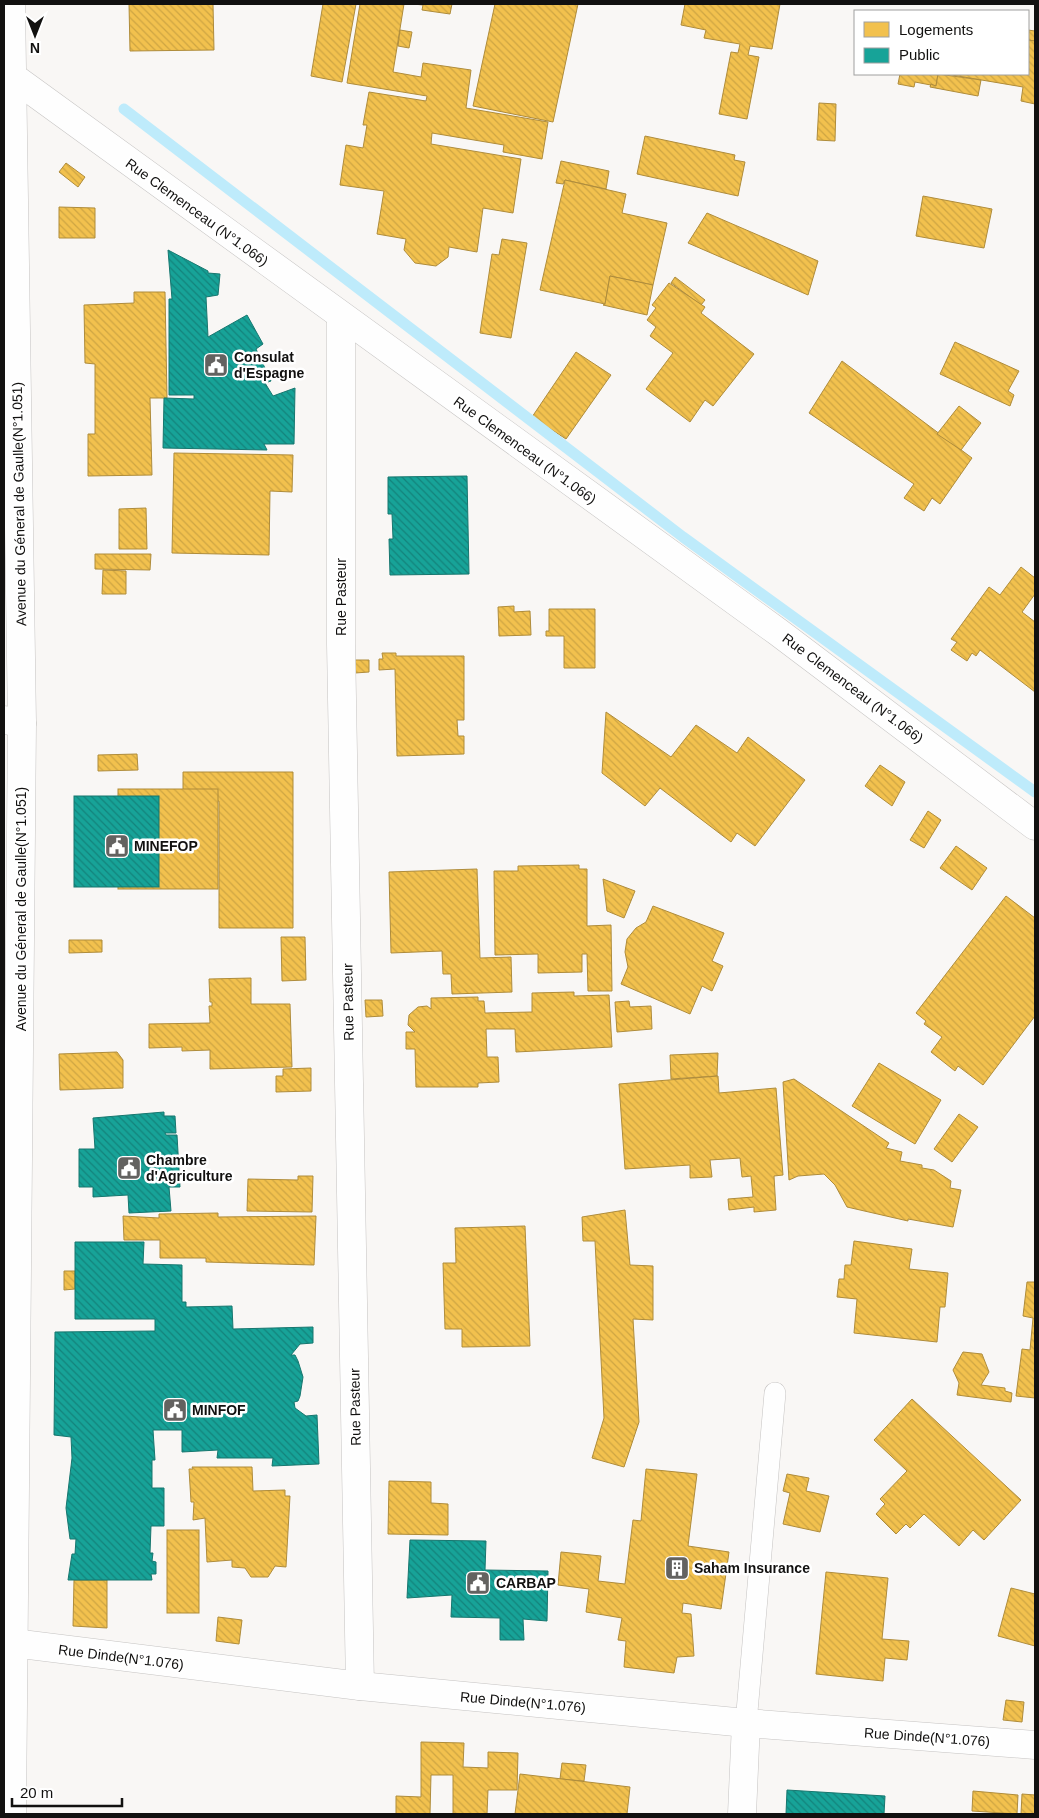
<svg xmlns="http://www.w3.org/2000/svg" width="1039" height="1818" viewBox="0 0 1039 1818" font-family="Arial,sans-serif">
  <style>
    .homes { fill: url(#homes-back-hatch); stroke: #af8c3b }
    .public { fill: url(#public-back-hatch); stroke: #16776f }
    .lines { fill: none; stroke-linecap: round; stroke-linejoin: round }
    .stream { stroke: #beebfb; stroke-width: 11 }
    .service-casing { stroke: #c5c3c2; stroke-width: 22 }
    .minor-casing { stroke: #c5c3c2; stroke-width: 29 }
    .tertiary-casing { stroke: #c5c3c2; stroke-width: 29 }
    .secondary-casing { stroke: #c5c3c2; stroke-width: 29 }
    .service { stroke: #fefefe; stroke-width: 21 }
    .minor { stroke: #fefefe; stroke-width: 28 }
    .tertiary { stroke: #fefefe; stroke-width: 28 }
    .secondary { stroke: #fefefe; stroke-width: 28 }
    .labels { text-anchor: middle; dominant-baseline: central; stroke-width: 5; stroke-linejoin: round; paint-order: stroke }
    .street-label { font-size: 14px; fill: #121110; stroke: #fff }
    .poi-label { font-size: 14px; font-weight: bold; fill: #121110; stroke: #fff; text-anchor: start }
  </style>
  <defs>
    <pattern id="homes-back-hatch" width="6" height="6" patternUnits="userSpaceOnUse" patternTransform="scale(1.25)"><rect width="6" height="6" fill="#f2c14e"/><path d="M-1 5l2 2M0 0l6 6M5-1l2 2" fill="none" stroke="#cea543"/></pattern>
    <pattern id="public-back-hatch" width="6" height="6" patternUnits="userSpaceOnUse" patternTransform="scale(1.25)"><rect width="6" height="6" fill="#17a398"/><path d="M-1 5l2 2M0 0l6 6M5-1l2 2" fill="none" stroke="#13837b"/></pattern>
  </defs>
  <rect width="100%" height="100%" fill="#f9f7f5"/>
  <g class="homes">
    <path d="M129 4H213L214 50 130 51Z"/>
    <path d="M323 4H356L342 82 311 76Z"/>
    <path d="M360 4H404L393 72 421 77 423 63 471 70 466 108 548 122 542 159 503 152 504 145 432 133 431 144 521 159 513 213 483 208 477 252 449 247 448 257 436 266 415 263 404 250 406 239 377 234 384 191 340 185 346 145 363 148 367 125H363L369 92 426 101 427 96 347 83Z"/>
    <path d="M413 4H452L450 14 422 10 423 5Z"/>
    <path d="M495 4H578L553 122 473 106Z"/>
    <path d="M685 4H780L772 49 750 46 748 55 759 57 747 119 719 114 731 52 738 53 740 44 704 38 706 30 681 25Z"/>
    <path d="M400 30 412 32 409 48 398 46Z"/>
    <path d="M1028 30 1035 31V41L1028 40Z"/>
    <path d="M1028 40 1035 41V104L1021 101 1023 87 946 74H1028Z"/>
    <path d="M900 74H938L936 86 915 82 914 87 898 84Z"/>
    <path d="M938 74 981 80 978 96 930 87 931 84 936 86Z"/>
    <path d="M819 103 836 104 835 141 817 140Z"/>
    <path d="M645 136 735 155 734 160 745 162 738 196 637 174Z"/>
    <path d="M561 161 609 171 606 189 565 180 563 184 556 183Z"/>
    <path d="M66 163 85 177 78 187 59 172Z"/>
    <path d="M565 180 626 194 622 213 667 223 653 285 610 276 605 304 540 290Z"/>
    <path d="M923 196 992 209 984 248 916 236Z"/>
    <path d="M59 207 95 208V238H59Z"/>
    <path d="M707 213 818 261 808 295 688 243Z"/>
    <path d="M502 239 527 243 511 338 480 333 492 254 499 255Z"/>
    <path d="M610 276 653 285 647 315 603 305 605 304Z"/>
    <path d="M675 277 705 300 701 305 671 283Z"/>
    <path d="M669 283 705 307 701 313 754 354 713 406 705 400 690 422 646 389 673 353 650 336 656 327 647 320 656 308 652 305Z"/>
    <path d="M134 292H165L167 398H150L152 475 88 476V434H95V364L85 363 84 305 134 303Z"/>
    <path d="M955 342 1019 371 1008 391 1014 395 1010 406 940 374Z"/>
    <path d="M576 352 611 375 566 439 532 417Z"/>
    <path d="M842 361 972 458 940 504 932 498 924 511 904 498 914 484 809 413Z"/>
    <path d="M959 406 981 423 961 450 937 434Z"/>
    <path d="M174 453 293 455 292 492 270 491 269 555 172 553Z"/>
    <path d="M146 508 147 549H119V509Z"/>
    <path d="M95 554H151L150 570 95 569Z"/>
    <path d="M1021 567 1035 578V594L1022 612 1035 622V692L980 650 976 656 972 653 967 661 951 650 957 642 951 639 989 587 1000 595Z"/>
    <path d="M103 570 126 571V594H102Z"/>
    <path d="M514 606V612L530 611 531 635 499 636 498 607Z"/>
    <path d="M549 609H595V668H564V636H546V631H549Z"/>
    <path d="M382 653H396V656H464V720H457L458 736H464V754L397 756 395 669 379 670V659H383Z"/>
    <path d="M355 660H369V672L355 673Z"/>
    <path d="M606 712 671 757 696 725 737 753 748 737 805 780 755 846 737 833 731 842 660 788 645 806 602 773Z"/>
    <path d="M137 754 138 770 98 771V755Z"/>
    <path d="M880 765 905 782 892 806 865 786Z"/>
    <path d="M183 772H293V928H219V801H183Z"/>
    <rect x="118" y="789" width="100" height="100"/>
    <path d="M928 811 941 820 924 848 910 840Z"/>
    <path d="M956 846 987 868 972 890 940 868Z"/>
    <path d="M579 865V869H587V926L611 925 612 991H588L587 954H582V972L538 973V954L495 955 494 871H518V866Z"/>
    <path d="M477 869 480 958 511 957 512 992 452 994 451 974H443L442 951 391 953 389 872Z"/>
    <path d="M603 879 635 891 624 918 607 911Z"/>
    <path d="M1006 896 1035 918V1016L983 1085 958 1066 955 1071 931 1052 942 1037 924 1024 926 1021 916 1013Z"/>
    <path d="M653 906 724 933 712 961 723 966 712 991 702 986 690 1014 621 984 628 967 625 952 627 939 636 928 646 922Z"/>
    <path d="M281 937H305L306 980 282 981Z"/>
    <path d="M69 940H102V952L69 953Z"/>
    <path d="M251 978V1004H290L292 1067 210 1069V1050L182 1051V1047L149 1048V1024L210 1023 209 1006H212V1002H210L209 979Z"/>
    <path d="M574 992V996L609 995 612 1047 516 1052 515 1029H486L487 1057H498L499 1082 478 1083V1087H416L415 1049H406V1032H415L408 1025 409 1015 418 1007 427 1006 431 1009V998L478 997V1001H484L485 1013 532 1012V993Z"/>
    <path d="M365 1000H382L383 1016 366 1017Z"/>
    <path d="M629 1001 630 1007 651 1006 652 1029 617 1032 615 1002Z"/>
    <path d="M117 1052 123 1060V1088L60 1090 59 1054Z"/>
    <path d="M718 1053 717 1076 671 1079 670 1055Z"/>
    <path d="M879 1063 941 1100 915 1144 852 1106Z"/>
    <path d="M311 1068V1091L276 1092V1076H283V1069Z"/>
    <path d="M718 1076 719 1093 776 1088 783 1175 774 1176 776 1210 754 1212V1207L729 1210 728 1199 753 1197 751 1176 742 1177 740 1158 710 1160 712 1177 690 1178V1165L625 1169 619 1084Z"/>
    <path d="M794 1079 889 1143 886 1148 902 1152 900 1161 922 1165V1168L934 1170 951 1181 950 1188 961 1190 953 1227 908 1219V1221L847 1207 835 1185 824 1174 798 1176 789 1180 783 1082Z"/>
    <path d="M959 1114 978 1127 952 1162 934 1149Z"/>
    <path d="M298 1176H313L312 1212 247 1211 248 1179 298 1180Z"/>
    <path d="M625 1210 630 1265 653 1266V1320L633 1319 639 1422 624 1467 592 1458 604 1418 595 1241H583L582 1217Z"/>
    <path d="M218 1213V1217L316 1216 314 1265 206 1262V1258H160V1240H124L123 1216 159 1218V1214Z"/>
    <path d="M525 1226 530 1346 462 1347V1329H445L443 1263H456L455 1228Z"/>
    <path d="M854 1241 912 1249 909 1269 948 1273 945 1307H940L937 1342 854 1333 857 1299 837 1297 839 1279H844L845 1265H851Z"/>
    <path d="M64 1271H75V1289L64 1290Z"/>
    <path d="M1027 1282H1035V1398L1016 1396 1022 1349 1030 1350 1033 1318 1023 1316Z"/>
    <path d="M963 1352 982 1354 989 1372 981 1385 1005 1388V1391L1012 1393 1011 1402 957 1395 959 1383 953 1370Z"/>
    <path d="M912 1399 1021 1500 984 1540 973 1530 959 1546 924 1514 910 1528 906 1524 896 1534 876 1514 885 1504 880 1499 907 1471 874 1440Z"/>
    <path d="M192 1467H252L253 1491 285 1490V1496H290L286 1567 275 1566 268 1577H251L245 1568 232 1567V1560L207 1562 205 1518 193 1520 194 1502H191L189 1469H193Z"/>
    <path d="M646 1469 697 1474 688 1546 729 1552 721 1609 683 1603 682 1613 691 1614 694 1656 677 1657 674 1673 624 1667 626 1641 618 1640 622 1618 586 1612 589 1589 558 1585 561 1552 601 1556 598 1581 625 1584 633 1520 641 1521Z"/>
    <path d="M787 1474 809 1478 806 1491 829 1496 820 1532 783 1524 790 1493 783 1491Z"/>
    <path d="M389 1481 431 1482V1503L448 1504V1535L388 1534Z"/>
    <rect x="167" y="1530" width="32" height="83"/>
    <path d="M826 1572 888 1578 882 1639 909 1641 907 1660 885 1658 883 1681 816 1674Z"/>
    <path d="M74 1580H107V1628L73 1626Z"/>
    <path d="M1011 1588 1035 1594V1646L998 1636Z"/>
    <path d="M218 1617 242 1620 239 1644 216 1641Z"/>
    <path d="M1006 1700 1024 1702 1022 1722 1003 1720Z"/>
    <path d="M421 1742 464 1743 463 1767 488 1768V1752L518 1753 517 1790H488L487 1814H453V1775H431L430 1814H396V1796L421 1797Z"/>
    <path d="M562 1763 586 1765 584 1781 560 1779Z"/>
    <path d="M520 1774 630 1787 627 1814H515Z"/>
    <path d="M973 1791 1018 1795 1017 1814 972 1811Z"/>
    <path d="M1022 1794 1035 1795V1814H1021Z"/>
  </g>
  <g class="public">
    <path d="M168 250 208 271V273L220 274 218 295 206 297 208 337 247 315 263 344 256 349 271 381 265 383 273 396 295 388 294 444H264L267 450 163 448 164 398 194 399V395H169V299H172Z"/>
    <path d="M467 476 469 574 390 575 389 539H393L392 514H388V477Z"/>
    <rect x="74" y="796" width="85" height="91"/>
    <path d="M164 1112V1116H175L176 1133H165L166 1135H177L180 1187H169L171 1211 129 1213 128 1195 93 1197V1187H79V1149H95L93 1118Z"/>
    <path d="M75 1242H144L143 1264 182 1265V1302H186V1307L232 1306 233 1329 313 1327V1343L300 1344 291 1355H295L298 1361 303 1377 300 1396 298 1401 294 1402 295 1408 306 1416 317 1415 319 1464 272 1466 273 1458H217L218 1450 182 1452V1430H153L155 1460H152V1488H164V1526H151L150 1553H153L152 1561 156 1562V1574H151L152 1580H68L72 1554H75L76 1539H70L66 1508 72 1458 71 1437 54 1435 55 1332 155 1331V1319H75Z"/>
    <path d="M410 1540 486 1541 485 1570 548 1571 547 1621 523 1619 524 1640H500V1618L451 1617 452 1595 407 1598Z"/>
    <path d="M787 1790 885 1796 884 1814H786Z"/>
  </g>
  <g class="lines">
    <path class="stream" d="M124 109 683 537 1035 792"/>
    <defs>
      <path id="service" d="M746 1723 775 1393"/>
      <g id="minor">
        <path d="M13 77 778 632 1035 826"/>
        <path d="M341 317V644L360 1686"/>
        <path d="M13 1643 360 1686 746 1723 1035 1745"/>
        <path d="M742 1814 746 1723"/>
      </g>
      <path id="tertiary" d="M4 720 22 723"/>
      <path id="secondary" d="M11 4 22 723 12 1814"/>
    </defs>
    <use href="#service" class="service-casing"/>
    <use href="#minor" class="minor-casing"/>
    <use href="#tertiary" class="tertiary-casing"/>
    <use href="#secondary" class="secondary-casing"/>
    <use href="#service" class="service"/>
    <use href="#minor" class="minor"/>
    <use href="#tertiary" class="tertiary"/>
    <use href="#secondary" class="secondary"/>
  </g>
  <defs>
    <symbol id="civic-square" viewBox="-11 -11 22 22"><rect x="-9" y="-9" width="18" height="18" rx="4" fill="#636260" stroke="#fff"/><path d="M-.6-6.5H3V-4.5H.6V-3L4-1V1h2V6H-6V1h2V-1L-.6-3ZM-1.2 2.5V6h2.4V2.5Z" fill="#fff"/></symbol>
    <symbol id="building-square" viewBox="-11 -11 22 22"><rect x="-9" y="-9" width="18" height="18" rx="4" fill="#636260" stroke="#fff"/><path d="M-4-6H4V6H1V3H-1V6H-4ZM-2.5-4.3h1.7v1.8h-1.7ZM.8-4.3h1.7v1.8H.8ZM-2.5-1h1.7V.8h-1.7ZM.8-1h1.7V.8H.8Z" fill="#fff"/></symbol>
  </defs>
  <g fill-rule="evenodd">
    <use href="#civic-square" x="202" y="351" width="28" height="28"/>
    <use href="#civic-square" x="103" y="832" width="28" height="28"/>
    <use href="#civic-square" x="115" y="1154" width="28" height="28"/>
    <use href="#civic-square" x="161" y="1396" width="28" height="28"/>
    <use href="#building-square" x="663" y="1554" width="28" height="28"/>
    <use href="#civic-square" x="464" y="1569" width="28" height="28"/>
  </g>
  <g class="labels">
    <g class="street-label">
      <text transform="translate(197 212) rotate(36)">Rue Clemenceau (N°1.066)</text>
      <text transform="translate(525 450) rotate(36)">Rue Clemenceau (N°1.066)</text>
      <text transform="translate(19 504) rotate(-91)">Avenue du Géneral de Gaulle(N°1.051)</text>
      <text transform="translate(341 597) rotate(-90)">Rue Pasteur</text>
      <text transform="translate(853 688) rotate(37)">Rue Clemenceau (N°1.066)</text>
      <text transform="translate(21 909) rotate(-90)">Avenue du Géneral de Gaulle(N°1.051)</text>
      <text transform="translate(348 1002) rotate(-91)">Rue Pasteur</text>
      <text transform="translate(355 1407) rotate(-91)">Rue Pasteur</text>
      <text transform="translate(121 1657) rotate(7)">Rue Dinde(N°1.076)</text>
      <text transform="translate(523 1702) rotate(5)">Rue Dinde(N°1.076)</text>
      <text transform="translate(927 1737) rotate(4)">Rue Dinde(N°1.076)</text>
    </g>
    <g class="poi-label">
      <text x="234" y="357">Consulat<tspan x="234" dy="16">d'Espagne</tspan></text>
      <text x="134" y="846">MINEFOP</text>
      <text x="146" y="1160">Chambre<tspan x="146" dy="16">d'Agriculture</tspan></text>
      <text x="192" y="1410">MINFOF</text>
      <text x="694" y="1568">Saham Insurance</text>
      <text x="496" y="1583">CARBAP</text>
    </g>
  </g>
  <rect width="1039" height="1818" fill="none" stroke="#121110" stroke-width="10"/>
  <rect x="854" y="10" width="175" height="65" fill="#ffffff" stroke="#a0a09f"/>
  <rect x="864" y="22" width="25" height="15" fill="#f2c14e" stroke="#a0a09f"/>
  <text x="899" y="35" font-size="15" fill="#121110">Logements</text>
  <rect x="864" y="48" width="25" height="15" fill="#17a398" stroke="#a0a09f"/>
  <text x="899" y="60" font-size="15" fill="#121110">Public</text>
  <g transform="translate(35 35) rotate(180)" stroke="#ffffff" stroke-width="4" paint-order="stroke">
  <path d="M0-4L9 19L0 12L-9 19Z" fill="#121110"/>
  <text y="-8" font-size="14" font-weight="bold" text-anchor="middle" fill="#121110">N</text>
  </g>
  <path d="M12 1798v8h110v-8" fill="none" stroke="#121110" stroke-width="2.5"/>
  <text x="20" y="1798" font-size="15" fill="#121110" stroke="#ffffff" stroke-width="4" paint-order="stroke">20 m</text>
</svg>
